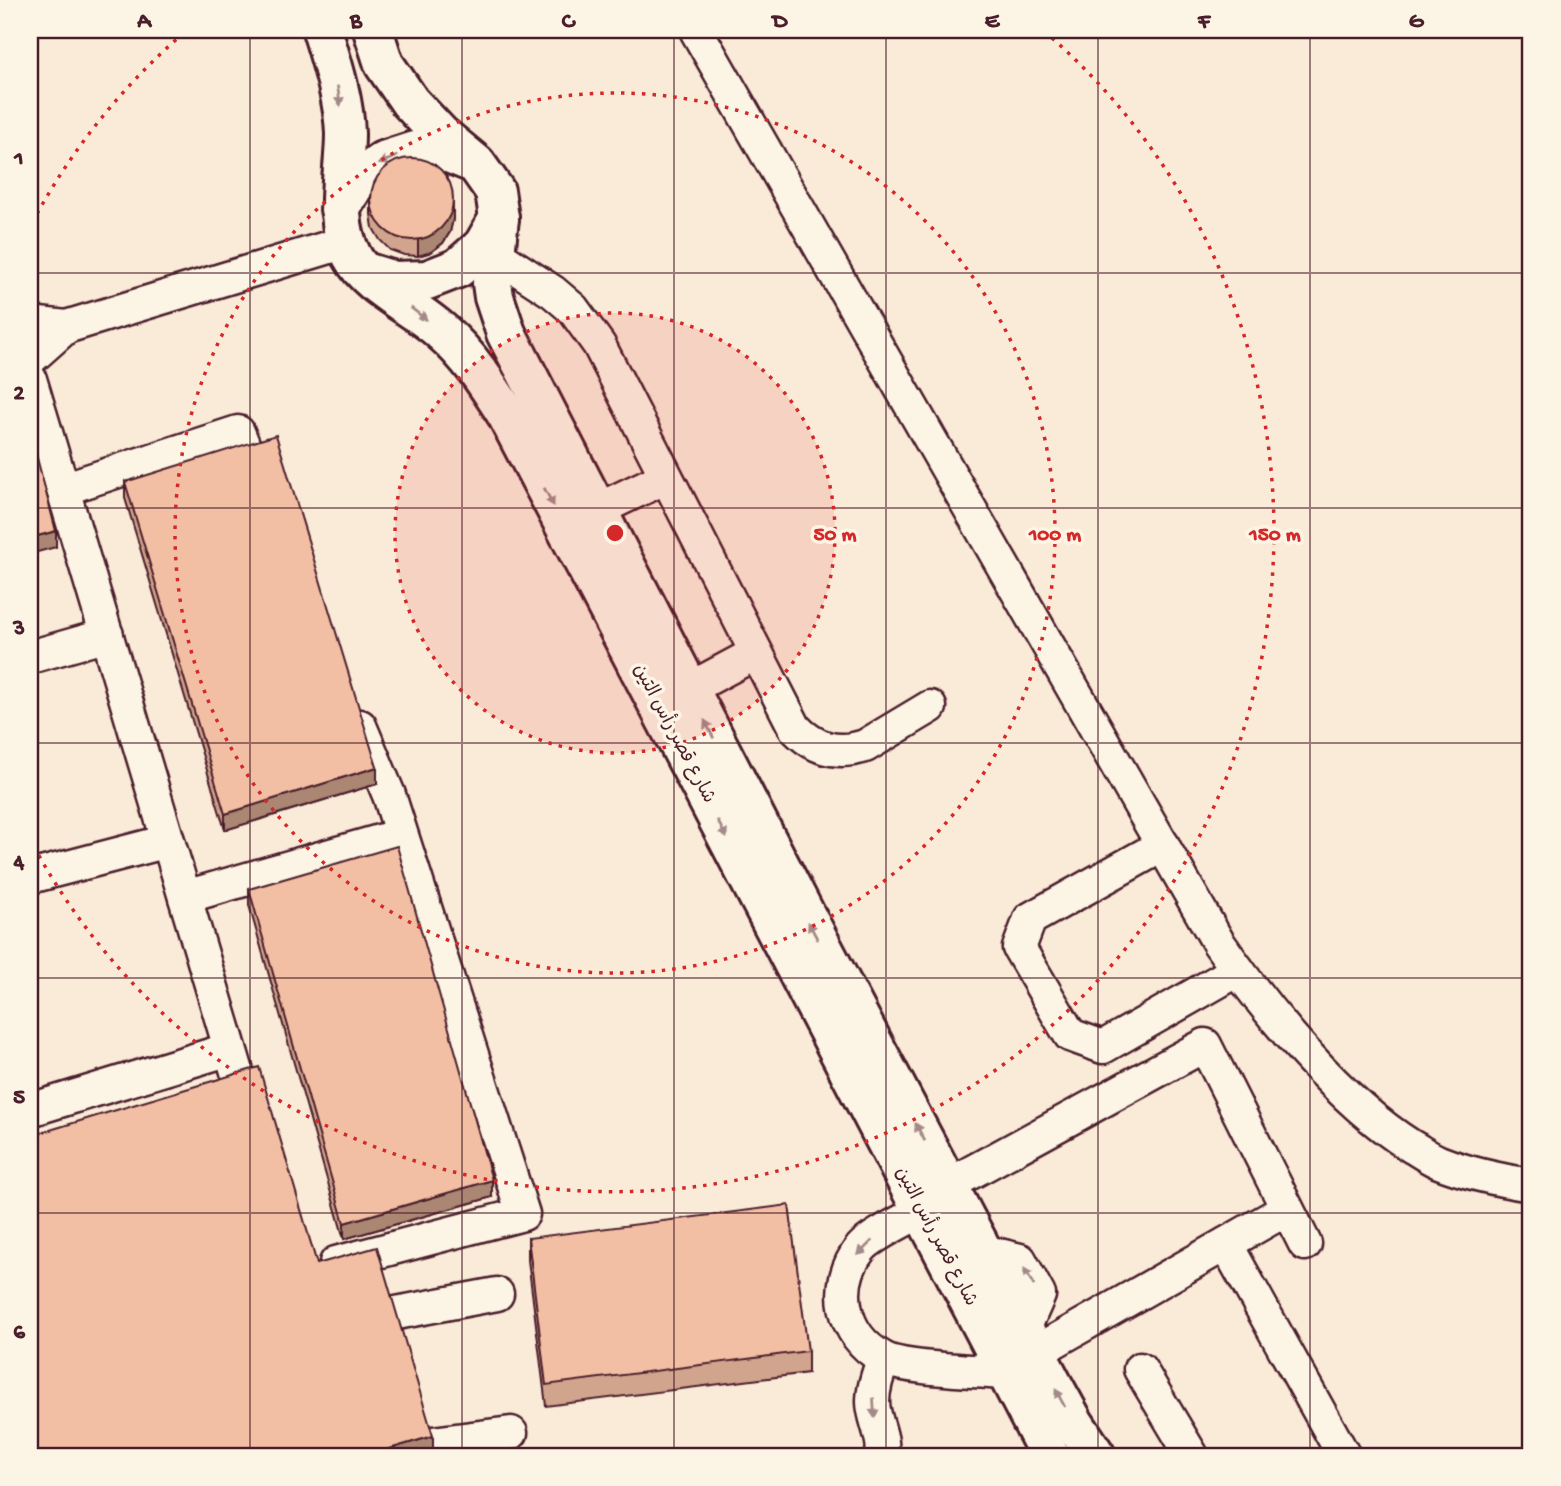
<svg xmlns="http://www.w3.org/2000/svg" width="1561" height="1486" viewBox="0 0 1561 1486" font-family="'Gochi Hand','Playpen Sans Arabic',sans-serif">
  <style>
    .lines { fill: none; stroke-linecap: round; stroke-linejoin: round }
    .minor-casing { stroke: #4a1f2b; stroke-width: 37 }
    .major-casing { stroke: #4a1f2b; stroke-width: 44 }
    .minor { stroke: #fcf5e5; stroke-width: 32 }
    .major { stroke: #fcf5e5; stroke-width: 38 }
    .wall { fill: #d1a48d; stroke: #4a1f2b; stroke-width: 2 }
    .shaded-wall { fill: #aa8673; stroke: #4a1f2b; stroke-width: 2 }
    .building { fill: #f3bfa4; stroke: #4a1f2b; stroke-width: 2 }
    .oneway { fill: #a38a88 }
    .grid { fill: none; stroke: #4a1f2b; stroke-width: 2; stroke-opacity: 0.55 }
    .ring { fill: none; stroke: #d62828; stroke-width: 3.5; stroke-dasharray: 3.5 7 }
    .labels { text-anchor: middle; dominant-baseline: central; stroke-width: 7; stroke-linejoin: round; paint-order: stroke }
    .street-label { font-size: 19px; fill: #4a1f2b; stroke: #fcf5e5 }
    .centre { fill: #d62828; stroke: #fcf5e5; stroke-width: 3.5 }
    .ring-label { font-size: 21px; text-anchor: middle; font-weight: bold; fill: #d62828; stroke: #fcf5e5; stroke-width: 7; stroke-linejoin: round; paint-order: stroke }
    .neatline { fill: none; stroke: #4a1f2b; stroke-width: 2.5 }
    .grid-label { font-size: 23px; text-anchor: middle; font-weight: bold; fill: #4a1f2b }
  </style>
  <rect width="100%" height="100%" fill="#faead8"/>
  <filter id="ink" filterUnits="userSpaceOnUse"><feTurbulence type="fractalNoise" baseFrequency=".0143" numOctaves="2"/><feDisplacementMap in="SourceGraphic" scale="14" xChannelSelector="R" yChannelSelector="G"/><feConvolveMatrix kernelMatrix="1 2 1 2 8 2 1 2 1" color-interpolation-filters="sRGB"/></filter>
  <g filter="url(#ink)">
    <g class="lines">
      <defs>
        <g id="minor">
          <path d="M696 30 1218 942C1266 1011 1339 1101 1411 1146 1420 1151 1429 1158 1439 1162 1469 1174 1499 1180 1531 1185"/>
          <path d="M495 254 553 292 573 309 599 345 795 728C815 749 837 755 865 746L930 707"/>
          <path d="M30 323 66 327 346 242"/>
          <path d="M30 359 66 327"/>
          <path d="M30 379 250 1115"/>
          <path d="M63 489 238 432 260 485"/>
          <path d="M597 510 666 477"/>
          <path d="M30 657 107 635"/>
          <path d="M689 689 756 653"/>
          <path d="M1163 845 1030 919 1019 948 1070 1035 1103 1047 1238 970"/>
          <path d="M30 877 168 841"/>
          <path d="M185 897 400 835"/>
          <path d="M30 1110 230 1049"/>
          <path d="M948 1185 1205 1045 1305 1244"/>
          <path d="M921 1211C907 1219 870 1237 861 1248 832 1284 841 1335 883 1358 902 1369 980 1371 1006 1373"/>
          <path d="M1226 1244 1344 1456"/>
          <path d="M983 1251 1020 1260 1039 1295 1024 1329"/>
          <path d="M336 1263 523 1214 389 795 360 726"/>
          <path d="M391 1314 497 1294"/>
          <path d="M1036 1352 1287 1209"/>
          <path d="M1140 1369 1192 1456"/>
          <path d="M416 1445 511 1433"/>
          <path d="M881 1456C887 1442 873 1419 873 1402 873 1387 878 1373 884 1359"/>
        </g>
        <g id="major">
          <path d="M322 30C332 63 344 99 345 134 345 175 332 218 352 256 368 287 415 307 441 331 469 355 488 385 507 415L1050 1456"/>
          <path d="M373 30 384 64 410 102 441 135 476 164 495 191 499 218 492 283 494 297 506 333 806 916 1053 1385 1074 1423 1096 1456"/>
          <path d="M340 209 357 181 383 161 414 151 446 152 468 161"/>
          <path d="M368 273 394 281 427 280 458 268 483 246 499 218"/>
        </g>
      </defs>
      <use href="#minor" class="minor-casing"/>
      <use href="#major" class="major-casing"/>
      <use href="#minor" class="minor"/>
      <use href="#major" class="major"/>
    </g>
    <g class="wall">
      <path d="M371 197 453 219 450 232 443 243 431 252 418 256 404 255 390 250 380 240 373 228 371 214Z"/>
      <path d="M125 482 377 784 225 830 125 498Z"/>
      <path d="M249 889 492 1197 344 1239 249 905Z"/>
      <path d="M528 1238 808 1351V1373L546 1406 528 1260Z"/>
    </g>
    <g class="shaded-wall">
      <path d="M453 203V219L450 232 443 243 431 252 418 256V240Z"/>
      <path d="M56 531V547L30 554V538Z"/>
      <path d="M377 767V784L225 830V814Z"/>
      <path d="M492 1180V1197L344 1239V1223Z"/>
      <path d="M433 1436V1456H372V1454Z"/>
    </g>
    <g class="building">
      <circle cx="412" cy="199" r="41"/>
      <path d="M30 431 56 531 30 538Z"/>
      <path d="M276 435 377 767 225 814 125 482Z"/>
      <path d="M397 846 492 1180 344 1223 249 889Z"/>
      <path d="M259 1067 317 1264 377 1247 433 1436 372 1454 373 1456H30V1136Z"/>
      <path d="M789 1205 808 1351 546 1385 528 1238Z"/>
    </g>
    <defs><path id="oneway-solid" d="M-6-.8H1V-3.2L6.5 0L1 3.2V.8H-6Z" transform="scale(1.75)"/></defs>
    <g class="oneway">
      <use href="#oneway-solid" transform="translate(339 96) rotate(81)"/>
      <use href="#oneway-solid" transform="translate(388 160) rotate(156)"/>
      <use href="#oneway-solid" transform="translate(419 314) rotate(37)"/>
      <use href="#oneway-solid" transform="translate(549 497) rotate(62)"/>
      <use href="#oneway-solid" transform="translate(709 729) rotate(-117)"/>
      <use href="#oneway-solid" transform="translate(722 829) rotate(62)"/>
      <use href="#oneway-solid" transform="translate(813 931) rotate(-118)"/>
      <use href="#oneway-solid" transform="translate(920 1132) rotate(-118)"/>
      <use href="#oneway-solid" transform="translate(865 1248) rotate(135)"/>
      <use href="#oneway-solid" transform="translate(1029 1277) rotate(-119)"/>
      <use href="#oneway-solid" transform="translate(1060 1398) rotate(-118)"/>
      <use href="#oneway-solid" transform="translate(874 1408) rotate(87)"/>
    </g>
  </g>
  <path class="grid" d="M250 30V1456M462 30V1456M674 30V1456M886 30V1456M1098 30V1456M1310 30V1456M30 273H1531M30 508H1531M30 743H1531M30 978H1531M30 1213H1531"/>
  <circle cx="615" cy="533" r="220" fill="#d62828" fill-opacity=".12"/>
  <g class="ring">
    <circle cx="615" cy="533" r="220"/>
    <circle cx="615" cy="533" r="440"/>
    <path d="M32 223A660 660 0 0 1 186 31M1044 31A660 660 0 1 1 32 843"/>
  </g>
  <g class="labels">
    <g class="street-label">
      <text transform="translate(673 734) rotate(62)">شارع قصر رأس التين</text>
      <text transform="translate(935 1237) rotate(62)">شارع قصر رأس التين</text>
    </g>
  </g>
  <circle cx="615" cy="533" r="10" class="centre"/>
  <g class="ring-label">
    <text x="835" y="540">50 m</text>
    <text x="1055" y="540">100 m</text>
    <text x="1275" y="540">150 m</text>
  </g>
  <rect width="1561" height="1486" fill="none" stroke="#fcf5e5" stroke-width="77"/>
  <rect x="38" y="38" width="1484" height="1410" class="neatline"/>
  <g class="grid-label">
    <text x="144" y="27">A</text>
    <text x="356" y="27">B</text>
    <text x="568" y="27">C</text>
    <text x="780" y="27">D</text>
    <text x="992" y="27">E</text>
    <text x="1204" y="27">F</text>
    <text x="1416" y="27">G</text>
    <text x="19" y="164">1</text>
    <text x="19" y="399">2</text>
    <text x="19" y="634">3</text>
    <text x="19" y="868">4</text>
    <text x="19" y="1103">5</text>
    <text x="19" y="1338">6</text>
  </g>
</svg>
